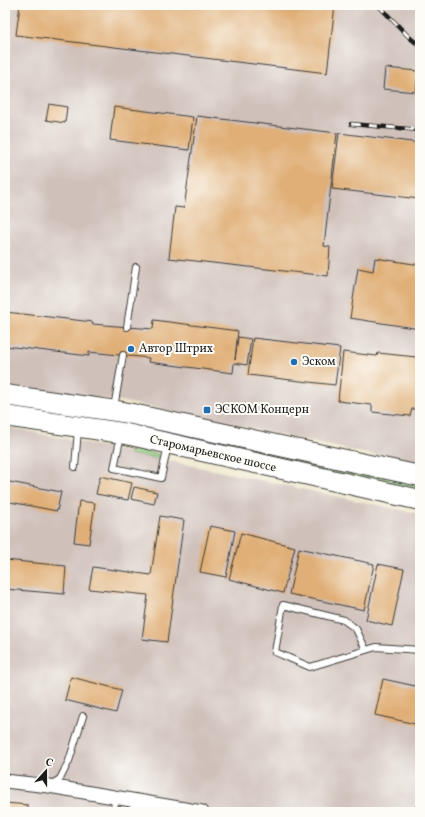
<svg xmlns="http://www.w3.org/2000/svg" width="425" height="817" viewBox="0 0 425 817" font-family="Vollkorn,serif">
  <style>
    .industrial { fill: #cfc0ba }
    .green { fill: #9cd98d; stroke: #5c7a54 }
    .building { fill: #e0af77 }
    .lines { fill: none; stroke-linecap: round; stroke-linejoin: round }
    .service-casing { stroke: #3c3b37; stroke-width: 8 }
    .minor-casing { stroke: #3c3b37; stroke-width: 15 }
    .primary-casing { stroke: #3c3b37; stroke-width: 22 }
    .service { stroke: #fff; stroke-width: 6 }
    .minor { stroke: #fff; stroke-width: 13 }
    .primary { stroke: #fff; stroke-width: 20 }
    .rail-casing { stroke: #1c1c1c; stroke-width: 4.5 }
    .rail { stroke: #fdfcf7; stroke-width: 3; stroke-dasharray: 9; stroke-linecap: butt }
    .poi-dot { fill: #1f6fb2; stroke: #fdfcf7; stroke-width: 1.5 }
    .labels { text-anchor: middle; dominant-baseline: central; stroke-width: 4; stroke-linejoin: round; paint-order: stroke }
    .poi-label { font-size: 12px; fill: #1c1c1c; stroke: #fdfcf7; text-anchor: start }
    .street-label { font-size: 12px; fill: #1c1c1c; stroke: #fdfcf7 }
  </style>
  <rect width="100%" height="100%" fill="#fdfcf7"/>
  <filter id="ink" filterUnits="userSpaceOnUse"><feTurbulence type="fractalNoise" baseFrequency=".025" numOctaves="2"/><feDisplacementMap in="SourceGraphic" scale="8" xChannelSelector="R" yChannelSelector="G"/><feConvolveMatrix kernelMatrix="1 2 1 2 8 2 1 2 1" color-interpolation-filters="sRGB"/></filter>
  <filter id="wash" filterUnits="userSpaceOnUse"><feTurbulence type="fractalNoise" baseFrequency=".012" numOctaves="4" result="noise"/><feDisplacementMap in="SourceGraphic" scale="16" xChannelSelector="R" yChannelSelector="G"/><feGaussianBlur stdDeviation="0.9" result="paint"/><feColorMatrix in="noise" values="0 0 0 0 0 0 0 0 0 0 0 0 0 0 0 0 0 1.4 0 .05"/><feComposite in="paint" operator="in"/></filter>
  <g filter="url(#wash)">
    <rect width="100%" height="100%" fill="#efe8cd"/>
    <g class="industrial">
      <path d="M5 5H420V465L121 401 5 386Z"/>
      <path d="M5 426 420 514V812H5Z"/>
    </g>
    <g class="green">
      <path d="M131 449 158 454 159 458H157L130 454 129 452V450Z"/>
      <path d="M265 449 420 483V494L263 459Z"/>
    </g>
    <g id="blocks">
      <g class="building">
        <path d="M20 5H335L327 73 16 35Z"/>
        <path d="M385 68 418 71 416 92 383 89Z"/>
        <path d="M49 104 67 107 65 123 46 120Z"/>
        <path d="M114 107 193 117 189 150 110 140Z"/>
        <path d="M197 116 337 133 324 246 330 247 328 276 169 258 175 207 184 208Z"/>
        <path d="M339 133 420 143V199L332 189Z"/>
        <path d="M375 258 420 265V329L350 318 358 268 373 271Z"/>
        <path d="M5 312 93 322 92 324 153 329 154 320 238 331 235 360 238 337 251 339 247 365 234 363 233 373 148 362 149 358 89 352V356L5 346Z"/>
        <path d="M253 338 340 348 335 385 248 375Z"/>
        <path d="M343 352 377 356 378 353 416 357 417 361H420V410L412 409 410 416 372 412V405L338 401Z"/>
        <path d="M100 476 132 483 128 500 96 494Z"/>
        <path d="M5 481 61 492 57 511 5 501Z"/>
        <path d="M134 487 157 492 154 504 131 499Z"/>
        <path d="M79 501 95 503 89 544 74 542Z"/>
        <path d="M160 516 184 520 167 642 142 639 148 595 89 589 93 567 151 575Z"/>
        <path d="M210 526 235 531 226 577 200 572Z"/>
        <path d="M241 533 295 547 283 593 229 579Z"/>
        <path d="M299 548 374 564 364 610 289 594Z"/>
        <path d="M5 560 66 566 64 594 5 589Z"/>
        <path d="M378 564 404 569 392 626 366 620Z"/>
        <path d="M71 677 122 690 116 713 65 700Z"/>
        <path d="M383 679 420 687V725L375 715Z"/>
        <path d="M5 803 28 805V812H5Z"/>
      </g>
    </g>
  </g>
  <g filter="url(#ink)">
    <use href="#blocks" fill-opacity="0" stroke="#3c3b37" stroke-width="1"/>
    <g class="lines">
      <defs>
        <g id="service">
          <path d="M127 327 136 267"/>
          <path d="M114 408 123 355"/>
          <path d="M121 435 114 468 161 478 168 445"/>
          <path d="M75 467 78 429"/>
          <path d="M366 650 356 629 344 620 283 605 275 652 310 667 376 647 420 650"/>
          <path d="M50 785 60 779 69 761 83 716"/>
          <path d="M114 812 115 797"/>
        </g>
        <path id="minor" d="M5 781 49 786 202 812"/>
        <g id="primary">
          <path d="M5 395 123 412 420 476"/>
          <path d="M5 416 122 433 420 500"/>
        </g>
      </defs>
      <use href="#service" class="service-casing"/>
      <use href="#minor" class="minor-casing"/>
      <use href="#primary" class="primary-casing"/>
      <use href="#service" class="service"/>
      <use href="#minor" class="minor"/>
      <use href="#primary" class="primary"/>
      <defs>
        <g id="rail">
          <path d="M378 5 409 37 420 46"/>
          <path d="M351 124 420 130"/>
        </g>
      </defs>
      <use href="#rail" class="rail-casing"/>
      <use href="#rail" class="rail"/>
    </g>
  </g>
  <g class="poi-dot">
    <circle cx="131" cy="349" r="4"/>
    <circle cx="294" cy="362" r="4"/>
    <rect x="203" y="406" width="8" height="8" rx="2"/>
  </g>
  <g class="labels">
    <g class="poi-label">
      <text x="139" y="349">Автор Штрих</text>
      <text x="302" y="362">Эском</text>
      <text x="215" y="410">ЭСКОМ Концерн</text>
    </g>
    <g class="street-label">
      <text transform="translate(213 454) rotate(13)">Старомарьевское шоссе</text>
    </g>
  </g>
  <rect width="425" height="817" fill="none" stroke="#fdfcf7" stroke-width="20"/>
  <g transform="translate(46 771) rotate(21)" stroke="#fdfcf7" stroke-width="3" paint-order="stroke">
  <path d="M0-3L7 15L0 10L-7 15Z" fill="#1c1c1c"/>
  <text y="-6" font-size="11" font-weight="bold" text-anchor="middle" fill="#1c1c1c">С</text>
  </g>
</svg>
